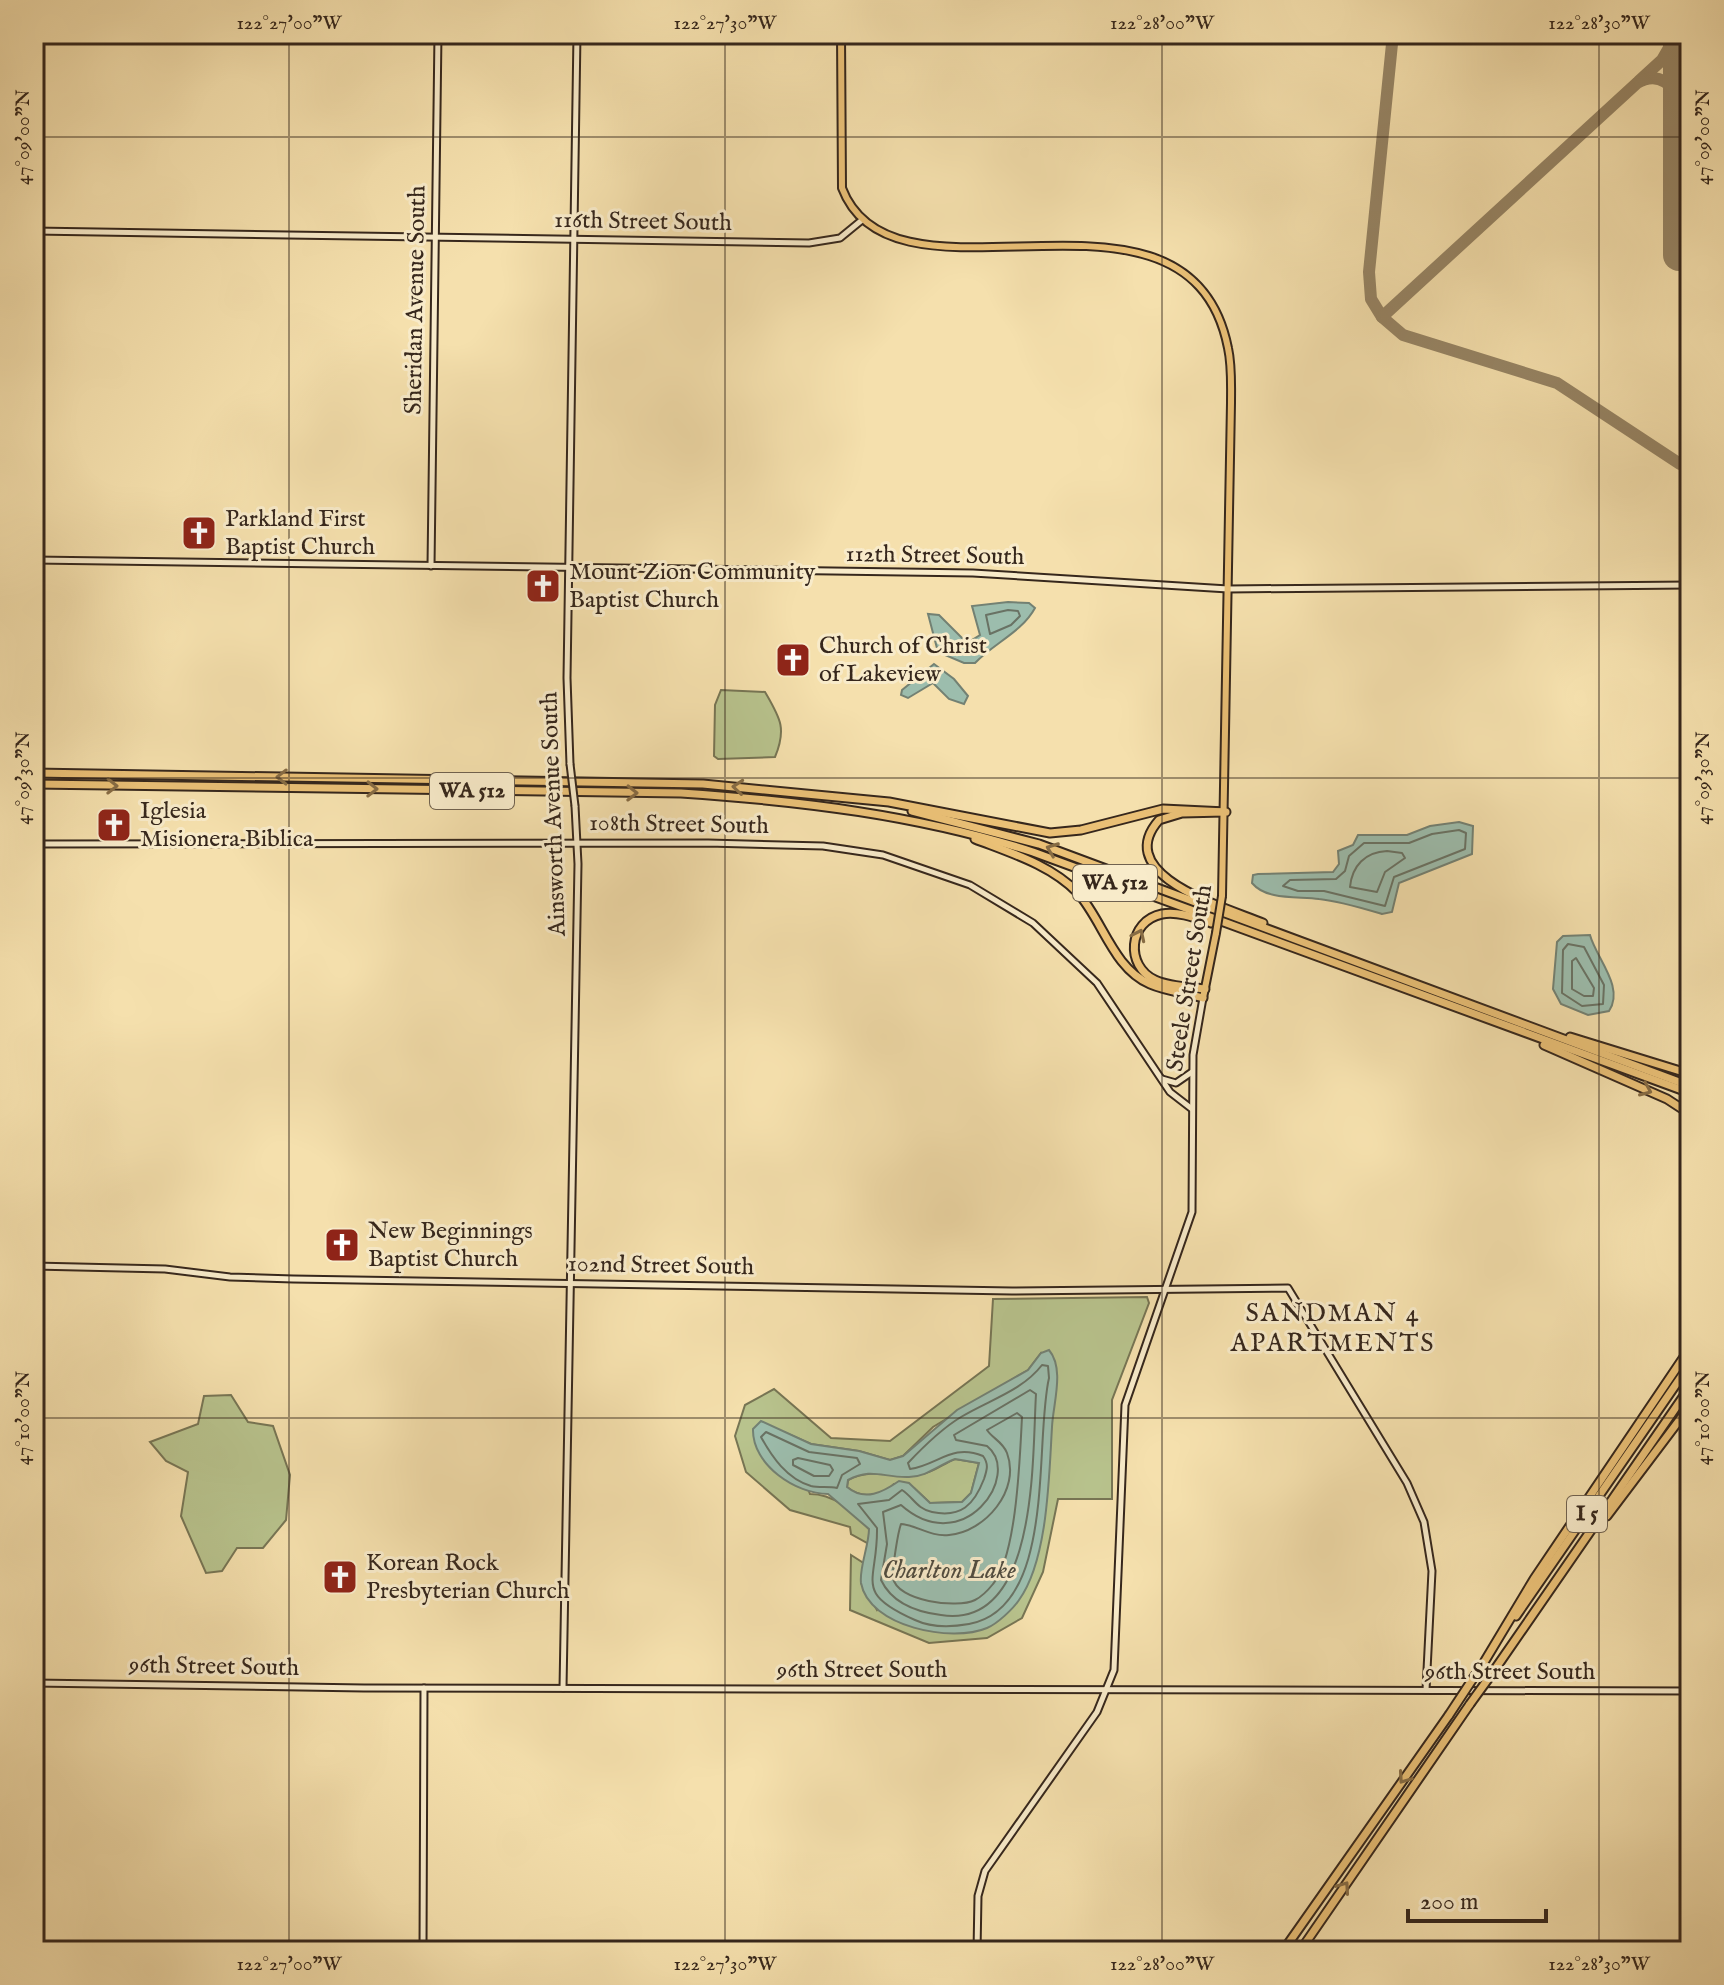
<svg xmlns="http://www.w3.org/2000/svg" width="1724" height="1985" viewBox="0 0 1724 1985" font-family="'IM FELL English',serif">
  <style>
    .green { fill: #b8c38d; stroke: #777554; stroke-width: 2 }
    .water { fill: #9cbdad; stroke: #738173; stroke-width: 2; fill-rule: evenodd }
    .lines { fill: none; stroke-linecap: round; stroke-linejoin: round }
    .shore { stroke: #697264; stroke-width: 2 }
    .taxiway { stroke: #968464; stroke-width: 12 }
    .runway { stroke: #968464; stroke-width: 32 }
    .secondary-casing { stroke: #36271c; stroke-width: 9 }
    .primary-casing { stroke: #36271c; stroke-width: 10 }
    .highway-casing { stroke: #36271c; stroke-width: 11 }
    .secondary { stroke: #f8ebca; stroke-width: 5 }
    .primary { stroke: #eac076; stroke-width: 6 }
    .highway { stroke: #eac076; stroke-width: 7 }
    .secondary-bridge-casing { stroke: #36271c; stroke-width: 9; stroke-linecap: butt }
    .primary-bridge-casing { stroke: #36271c; stroke-width: 10; stroke-linecap: butt }
    .highway-bridge-casing { stroke: #36271c; stroke-width: 11; stroke-linecap: butt }
    .secondary-bridge { stroke: #f8ebca; stroke-width: 5 }
    .primary-bridge { stroke: #eac076; stroke-width: 6 }
    .highway-bridge { stroke: #eac076; stroke-width: 7 }
    .oneway { stroke: #876c44 }
    .ticks { fill: none; stroke: #36271c; stroke-width: 2; stroke-opacity: 0.45 }
    .labels { text-anchor: middle; dominant-baseline: central; stroke-width: 6; stroke-linejoin: round; paint-order: stroke }
    .shield { fill: #f8ebca; stroke: #706250; stroke-width: 2 }
    .shield-label { font-size: 22px; font-weight: bold; fill: #36271c }
    .street-label { font-size: 24px; fill: #36271c; stroke: #f8ebca }
    .poi-label { font-size: 24px; fill: #36271c; stroke: #f8ebca; text-anchor: start }
    .neighbourhood-label { font-size: 26px; letter-spacing: 2px; fill: #36271c; stroke: #f8ebca }
    .water-label { font-size: 26px; font-style: italic; fill: #504c40; stroke: #f8ebca }
    .neatline { fill: none; stroke: #36271c; stroke-width: 3 }
    .ticks-label { font-size: 20px; text-anchor: middle; fill: #36271c }
  </style>
  <rect width="100%" height="100%" fill="#f5e0ad"/>
  <filter id="stains"><feTurbulence type="fractalNoise" baseFrequency=".0025" numOctaves="4"/><feColorMatrix values="0 0 0 0 .2 0 0 0 0 .09 0 0 0 0 .02 0 0 0 .5 -.17"/></filter>
  <radialGradient id="worn" r=".72"><stop offset=".6" stop-color="#630" stop-opacity="0"/><stop offset="1" stop-color="#630" stop-opacity=".3"/></radialGradient>
  <g class="green">
    <path d="M721 690 765 692C780 718 787 728 775 757L718 759 714 756 715 705Z"/>
    <path d="M1147 1297 1149 1303 1112 1400V1499H1058L1043 1572 1022 1618 987 1638 929 1643 850 1610 851 1555 865 1564 861 1583 877 1610 1054 1391 1057 1379 1041 1353 1028 1370 933 1427 903 1456 890 1460 859 1451 811 1444 786 1433 810 1494C835 1494 851 1511 869 1529V1544L851 1534 850 1527 790 1510 746 1472 735 1436 745 1405 774 1389 831 1438 890 1441 989 1366 993 1299Z"/>
    <path d="M231 1395 248 1422 273 1426 290 1475 286 1520 263 1548H237L222 1571 206 1573 181 1516 188 1472 166 1461 150 1442 198 1424 204 1396Z"/>
    <path d="M955 1459 979 1463 971 1493 962 1502 930 1503 914 1488 894 1484C882 1497 861 1499 847 1487L848 1480C871 1468 895 1477 921 1474 933 1473 944 1463 955 1459Z"/>
  </g>
  <g class="water">
    <path d="M1008 602 1029 603 1035 608C1022 632 994 643 975 663H964L938 652 928 614 939 615 967 643 980 635 972 606Z"/>
    <path d="M934 664 954 679 968 696 964 704 949 699 933 683 908 698 901 695 902 690Z"/>
    <path d="M1459 822 1473 826 1472 854 1399 883 1392 912 1382 914C1362 908 1339 901 1319 899 1299 896 1267 901 1252 883L1253 875 1258 874 1333 872 1339 864 1338 851 1353 845 1358 835H1407L1430 826Z"/>
    <path d="M1590 935C1596 958 1625 987 1609 1011L1588 1015 1561 1004 1553 989 1557 942 1563 936Z"/>
    <path d="M1049 1350C1065 1369 1053 1404 1052 1427 1049 1476 1048 1560 1019 1600 1013 1609 997 1624 987 1628 952 1643 869 1627 861 1583 859 1568 869 1545 869 1529L828 1494C796 1494 752 1465 753 1429L761 1421 811 1444 859 1451 890 1460 903 1456 957 1410 1028 1370 1041 1353ZM955 1459 979 1463 971 1493 962 1502 930 1503 909 1483 899 1481C883 1492 865 1502 847 1487L848 1480C872 1467 883 1478 909 1477 926 1477 939 1465 955 1459Z"/>
  </g>
  <g class="lines">
    <g class="shore">
      <path d="M1008 610 1018 611 1020 616 1011 625 990 634 986 615Z"/>
      <path d="M1459 830 1466 833 1465 849 1394 877 1385 906 1324 891H1298L1283 886 1290 880 1336 879 1345 871 1349 856 1364 843H1409L1432 834Z"/>
      <path d="M1387 851 1402 853 1405 858 1385 872 1377 892 1350 887C1352 866 1365 852 1387 851Z"/>
      <path d="M1568 944 1584 947 1604 985 1603 1004 1582 1006 1562 993 1563 950Z"/>
      <path d="M1576 958 1594 988 1593 996H1584L1572 989V961Z"/>
      <path d="M1042 1365 1048 1366 1049 1378C1034 1442 1057 1608 969 1624 952 1627 932 1628 915 1620 852 1592 878 1582 877 1528L858 1504 889 1500 902 1490C913 1497 917 1509 932 1512 961 1518 974 1505 984 1479 987 1470 989 1464 983 1456 952 1443 938 1465 910 1469L908 1463C924 1446 941 1429 961 1417 989 1400 1022 1391 1042 1365Z"/>
      <path d="M1030 1390 1036 1394C1032 1457 1039 1630 941 1615 916 1612 892 1603 881 1580L887 1544 883 1512 901 1505C963 1560 1023 1475 987 1446L956 1440 954 1435Z"/>
      <path d="M1017 1413 1022 1417C1020 1454 1017 1556 993 1584 989 1589 981 1597 975 1600 957 1609 897 1601 893 1578 892 1569 898 1532 901 1524 917 1525 930 1537 949 1535 985 1532 1021 1490 1007 1453 1003 1442 992 1438 987 1430Z"/>
      <path d="M766 1432 809 1452 857 1458 860 1464 842 1475 837 1488C829 1486 819 1488 811 1486 787 1479 772 1457 761 1437Z"/>
      <path d="M798 1458 830 1465 833 1470 829 1476H814L793 1465V1460Z"/>
    </g>
    <g class="taxiway">
      <path d="M1393 34 1369 272 1371 299 1382 317 1403 335 1557 383 1680 464"/>
      <path d="M1680 66 1690 37"/>
      <path d="M1639 81 1662 60 1677 34"/>
      <path d="M1679 254H1690"/>
      <path d="M1382 317 1637 83C1658 71 1676 84 1680 106"/>
    </g>
    <path class="runway" d="M1679 255V34"/>
    <defs>
      <g id="secondary">
        <path d="M34 231 809 243 840 238 862 220"/>
        <path d="M34 560 973 573 1228 589 1690 585"/>
        <path d="M431 566 438 34"/>
        <path d="M570 764 567 678 577 34"/>
        <path d="M34 844 708 843 823 846 883 855 970 885 1033 923 1097 983 1170 1092 1192 1109"/>
        <path d="M1162 1079 1176 1083 1192 1072"/>
        <path d="M34 1266 165 1269 230 1277 293 1279 1012 1291 1288 1288 1407 1483 1424 1522 1432 1571 1426 1690"/>
        <path d="M34 1683 364 1688 1690 1691"/>
        <path d="M563 1688 578 864 575 806"/>
        <path d="M423 1951 424 1688"/>
        <path d="M977 1951 978 1896 985 1871 1097 1712 1114 1670 1125 1405 1192 1212 1193 1055 1203 998"/>
      </g>
      <g id="primary">
        <path d="M841 34 842 188C894 326 1189 151 1228 348 1232 366 1231 385 1231 403L1222 896"/>
        <path d="M1203 998 1216 933"/>
      </g>
      <g id="highway">
        <path d="M34 773 703 784 889 802 1050 833 1081 830 1163 809 1226 812"/>
        <path d="M34 784 681 793C800 801 919 815 1033 852L1690 1093"/>
        <path d="M912 811 1039 844 1690 1086"/>
        <path d="M1224 812 1182 813 1159 820C1110 876 1227 908 1263 923"/>
        <path d="M975 839C1011 853 1051 865 1078 893 1103 921 1113 968 1150 984 1166 991 1186 993 1203 998"/>
        <path d="M1205 989C1189 987 1170 987 1155 980 1125 966 1128 921 1162 914 1178 911 1196 918 1211 923"/>
        <path d="M1570 1037 1690 1074"/>
        <path d="M1544 1045 1667 1099 1690 1114"/>
        <path d="M1607 1516 1690 1406"/>
        <path d="M1516 1616 1690 1364"/>
        <path d="M1483 1664 1534 1579 1690 1348"/>
        <path d="M1491 1675 1690 1387"/>
        <path d="M1283 1951 1449 1715"/>
        <path d="M1300 1951 1470 1704"/>
      </g>
    </defs>
    <use href="#secondary" class="secondary-casing"/>
    <use href="#primary" class="primary-casing"/>
    <use href="#highway" class="highway-casing"/>
    <use href="#secondary" class="secondary"/>
    <use href="#primary" class="primary"/>
    <use href="#highway" class="highway"/>
    <defs>
      <path id="secondary-bridge" d="M570 764 575 806"/>
      <path id="primary-bridge" d="M1216 933 1222 896"/>
      <g id="highway-bridge">
        <path d="M1470 1704 1491 1675"/>
        <path d="M1449 1715 1476 1674"/>
      </g>
    </defs>
    <use href="#secondary-bridge" class="secondary-bridge-casing"/>
    <use href="#primary-bridge" class="primary-bridge-casing"/>
    <use href="#highway-bridge" class="highway-bridge-casing"/>
    <use href="#secondary-bridge" class="secondary-bridge"/>
    <use href="#primary-bridge" class="primary-bridge"/>
    <use href="#highway-bridge" class="highway-bridge"/>
  </g>
  <defs><path id="oneway-chevron" d="M-2-3.5L2.5 0L-2 3.5" fill="none" stroke-width="1.6" stroke-linecap="round" stroke-linejoin="round" transform="scale(2)"/></defs>
  <g class="oneway">
    <use href="#oneway-chevron" transform="translate(282 777) rotate(-179)"/>
    <use href="#oneway-chevron" transform="translate(112 786) rotate(1)"/>
    <use href="#oneway-chevron" transform="translate(738 787) rotate(-175)"/>
    <use href="#oneway-chevron" transform="translate(372 789) rotate(1)"/>
    <use href="#oneway-chevron" transform="translate(632 793) rotate(1)"/>
    <use href="#oneway-chevron" transform="translate(1052 849) rotate(-159)"/>
    <use href="#oneway-chevron" transform="translate(1139 935) rotate(-65)"/>
    <use href="#oneway-chevron" transform="translate(1646 1090) rotate(23)"/>
    <use href="#oneway-chevron" transform="translate(1404 1778) rotate(125)"/>
    <use href="#oneway-chevron" transform="translate(1344 1887) rotate(-55)"/>
  </g>
  <path class="ticks" d="M289 34V1951M725 34V1951M1162 34V1951M1599 34V1951M34 137H1690M34 778H1690M34 1418H1690"/>
  <defs>
    <symbol id="church-square" viewBox="-11 -11 22 22"><rect x="-9" y="-9" width="18" height="18" rx="4" fill="#8f2418" stroke="#f8ebca"/><path d="M-1.2-6h2.4v3.5h3.3v2.4h-3.3V6h-2.4V-.1h-3.3v-2.4h3.3Z" fill="#fff"/></symbol>
  </defs>
  <g fill-rule="evenodd">
    <use href="#church-square" x="179" y="513" width="40" height="40"/>
    <use href="#church-square" x="523" y="566" width="40" height="40"/>
    <use href="#church-square" x="773" y="640" width="40" height="40"/>
    <use href="#church-square" x="94" y="805" width="40" height="40"/>
    <use href="#church-square" x="322" y="1225" width="40" height="40"/>
    <use href="#church-square" x="320" y="1557" width="40" height="40"/>
  </g>
  <g class="labels">
    <g class="shield">
      <rect x="430" y="773" width="84" height="36" rx="6"/>
      <rect x="1073" y="865" width="84" height="36" rx="6"/>
      <rect x="1567" y="1496" width="40" height="36" rx="6"/>
    </g>
    <g class="shield-label">
      <text x="472" y="791">WA 512</text>
      <text x="1115" y="883">WA 512</text>
      <text x="1587" y="1514">I 5</text>
    </g>
    <g class="street-label">
      <text transform="translate(643 222) rotate(1)">116th Street South</text>
      <text transform="translate(416 300) rotate(-89)">Sheridan Avenue South</text>
      <text transform="translate(935 556) rotate(1)">112th Street South</text>
      <text transform="translate(554 814) rotate(-92)">Ainsworth Avenue South</text>
      <text transform="translate(679 825) rotate(1)">108th Street South</text>
      <text transform="translate(1190 978) rotate(-81)">Steele Street South</text>
      <text transform="translate(661 1266) rotate(1)">102nd Street South</text>
      <text transform="translate(214 1667) rotate(1)">96th Street South</text>
      <text x="862" y="1670">96th Street South</text>
      <text x="1510" y="1672">96th Street South</text>
    </g>
    <g class="poi-label">
      <text x="225" y="519">Parkland First<tspan x="225" dy="28">Baptist Church</tspan></text>
      <text x="569" y="572">Mount Zion Community<tspan x="569" dy="28">Baptist Church</tspan></text>
      <text x="819" y="646">Church of Christ<tspan x="819" dy="28">of Lakeview</tspan></text>
      <text x="140" y="811">Iglesia<tspan x="140" dy="28">Misionera Biblica</tspan></text>
      <text x="368" y="1231">New Beginnings<tspan x="368" dy="28">Baptist Church</tspan></text>
      <text x="366" y="1563">Korean Rock<tspan x="366" dy="28">Presbyterian Church</tspan></text>
    </g>
    <g class="neighbourhood-label">
      <text x="1333" y="1313">SANDMAN 4<tspan x="1333" dy="30">APARTMENTS</tspan></text>
    </g>
    <g class="water-label">
      <text x="949" y="1570">Charlton Lake</text>
    </g>
  </g>
  <rect width="1724" height="1985" fill="none" stroke="#f5e0ad" stroke-width="88"/>
  <path d="M1408 1909v12h138v-12" fill="none" stroke="#36271c" stroke-width="4"/>
  <text x="1420" y="1909" font-size="24" fill="#36271c" stroke="#f8ebca" stroke-width="6" paint-order="stroke">200 m</text>
  <rect x="44" y="44" width="1636" height="1897" class="neatline"/>
  <g class="ticks-label">
    <text x="289" y="29">122°27'00"W</text>
    <text x="725" y="29">122°27'30"W</text>
    <text x="1162" y="29">122°28'00"W</text>
    <text x="1599" y="29">122°28'30"W</text>
    <text transform="translate(1702 137) rotate(-90)" y="7">47°09'00"N</text>
    <text transform="translate(22 137) rotate(-90)" y="7">47°09'00"N</text>
    <text transform="translate(1702 778) rotate(-90)" y="7">47°09'30"N</text>
    <text transform="translate(22 778) rotate(-90)" y="7">47°09'30"N</text>
    <text transform="translate(1702 1418) rotate(-90)" y="7">47°10'00"N</text>
    <text transform="translate(22 1418) rotate(-90)" y="7">47°10'00"N</text>
    <text x="289" y="1970">122°27'00"W</text>
    <text x="725" y="1970">122°27'30"W</text>
    <text x="1162" y="1970">122°28'00"W</text>
    <text x="1599" y="1970">122°28'30"W</text>
  </g>
  <rect width="100%" height="100%" filter="url(#stains)"/>
  <rect width="100%" height="100%" fill="url(#worn)"/>
</svg>
